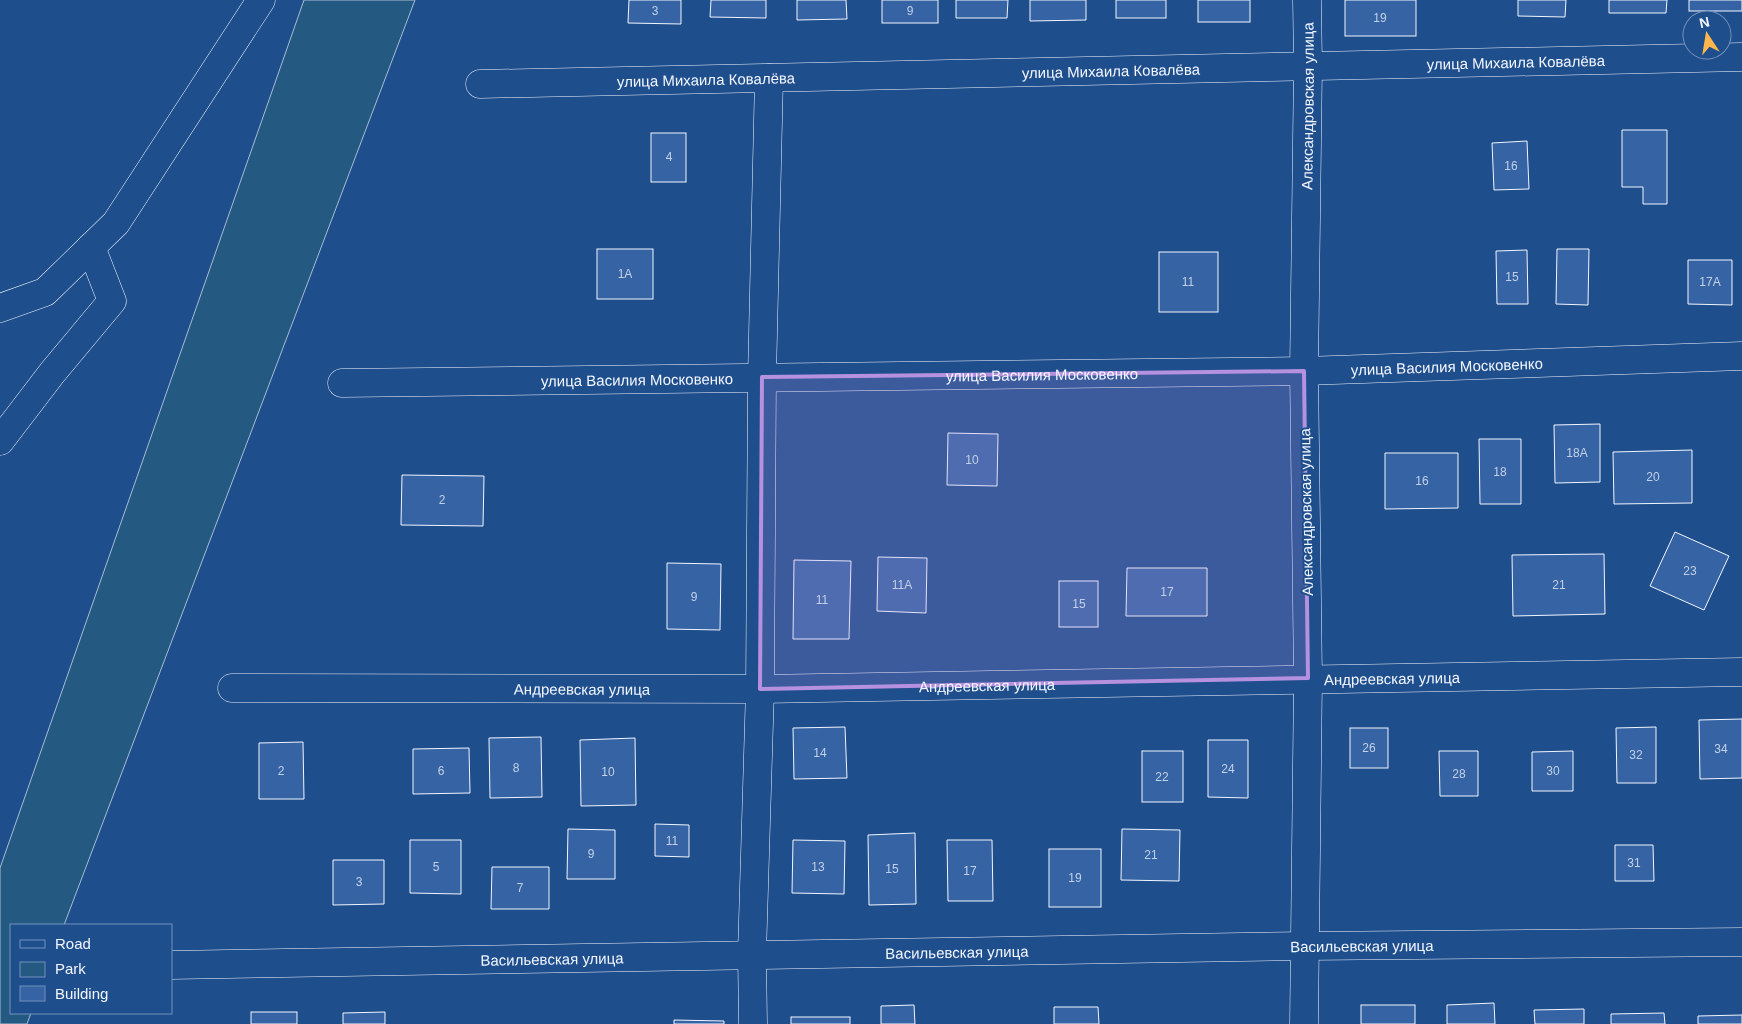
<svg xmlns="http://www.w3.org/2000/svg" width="1742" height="1024" viewBox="0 0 1742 1024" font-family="Arial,sans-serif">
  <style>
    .green { fill: #245a82; stroke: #a8bbd7 }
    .building { fill: #3563a3; stroke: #f2f6ff }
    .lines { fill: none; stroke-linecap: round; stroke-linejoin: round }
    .minor-casing { stroke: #f2f6ff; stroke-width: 29 }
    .minor { stroke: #1f4e8c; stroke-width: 28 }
    .marked { fill: #b691df; fill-opacity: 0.2; stroke: #b691df; stroke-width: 4; stroke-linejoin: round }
    .labels { text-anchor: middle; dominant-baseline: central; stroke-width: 4; stroke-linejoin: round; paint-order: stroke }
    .number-label { font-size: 12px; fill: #c3d1e8 }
    .street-label { font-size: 15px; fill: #f2f6ff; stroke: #1f4e8c }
  </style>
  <rect width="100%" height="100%" fill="#1f4e8c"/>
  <path class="green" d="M304 0H415L64 925H11V1013H31L27 1024H0V868Z"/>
  <g class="building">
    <path d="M629 0H681V24L628 23Z"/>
    <path d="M711 0H766V18L710 17Z"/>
    <path d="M797 0H846L847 19 797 20Z"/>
    <rect x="882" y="0" width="56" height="23"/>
    <path d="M956 0H1008L1007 18H956Z"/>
    <path d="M1030 0H1086V20L1030 21Z"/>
    <rect x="1116" y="0" width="50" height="18"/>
    <rect x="1198" y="0" width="52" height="22"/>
    <rect x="1345" y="0" width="71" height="36"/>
    <path d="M1518 0H1566L1565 17 1518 16Z"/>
    <path d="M1609 0H1667L1666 13H1609Z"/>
    <rect x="1689" y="0" width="53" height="11"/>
    <path d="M1622 130H1667V204H1643V187H1622Z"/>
    <rect x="651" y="133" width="35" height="49"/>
    <path d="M1527 141 1529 189 1494 190 1492 143Z"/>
    <rect x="597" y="249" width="56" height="50"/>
    <path d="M1557 249H1589L1588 305 1556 304Z"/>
    <path d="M1527 250 1528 304H1497L1496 251Z"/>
    <rect x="1159" y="252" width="59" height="60"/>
    <path d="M1688 260H1732V305L1688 304Z"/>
    <path d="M1600 424V482L1555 483 1554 425Z"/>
    <path d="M948 433 998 434 997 486 947 485Z"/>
    <path d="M1479 439H1521V504H1480Z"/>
    <path d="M1692 450V503L1614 504 1613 452Z"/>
    <path d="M1385 453H1458V508L1385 509Z"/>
    <path d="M402 475 484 476 483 526 401 525Z"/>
    <path d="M1675 532 1729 556 1704 610 1650 586Z"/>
    <path d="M1604 554 1605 614 1513 616 1512 555Z"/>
    <path d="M878 557 927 558 926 613 877 611Z"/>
    <path d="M794 560 851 561 849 639H793Z"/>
    <path d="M667 563 721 564 720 630 667 629Z"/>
    <path d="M1127 568H1207V616H1126Z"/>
    <rect x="1059" y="581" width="39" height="46"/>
    <path d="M1742 719V778L1700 779 1699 720Z"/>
    <path d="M845 727 847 778 794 779 793 728Z"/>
    <path d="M1656 727V783H1617L1616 728Z"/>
    <rect x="1350" y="728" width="38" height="40"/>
    <path d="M541 737 542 797 490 798 489 738Z"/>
    <path d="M635 738 636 805 581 806 580 740Z"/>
    <path d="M1208 740H1248V798L1208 797Z"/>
    <path d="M303 742 304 799H259V743Z"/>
    <path d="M469 748 470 793 413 794V749Z"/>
    <rect x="1142" y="751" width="41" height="51"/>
    <path d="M1439 751H1478V796H1440Z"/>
    <path d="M1573 751V791H1532V752Z"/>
    <path d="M655 824 689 825V857L655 856Z"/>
    <path d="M568 829 615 830V879H567Z"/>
    <path d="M1122 829 1180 830 1179 881 1121 880Z"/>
    <path d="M915 833 916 904 869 905 868 835Z"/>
    <path d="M410 840H461V894L410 893Z"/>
    <path d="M793 840 845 841 844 894 792 893Z"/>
    <path d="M947 840H992L993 901H948Z"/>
    <path d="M1615 845H1653L1654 881H1615Z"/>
    <rect x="1049" y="849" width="52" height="58"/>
    <path d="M333 860H384V904L333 905Z"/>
    <path d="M492 867H549V909H491Z"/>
    <path d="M1494 1003 1495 1024H1447V1005Z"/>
    <path d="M914 1005 915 1024H881V1006Z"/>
    <rect x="1361" y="1005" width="54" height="19"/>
    <path d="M1054 1007H1098L1099 1024H1054Z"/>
    <path d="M1584 1009V1024H1535L1534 1010Z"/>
    <rect x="251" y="1012" width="46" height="12"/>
    <path d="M385 1012V1024H343V1013Z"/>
    <path d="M1664 1013 1665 1024H1611V1014Z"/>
    <path d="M1742 1015V1024H1698V1016Z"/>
    <rect x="791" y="1017" width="59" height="7"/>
    <path d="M674 1020 724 1021V1024H674Z"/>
  </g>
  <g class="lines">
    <defs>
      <g id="minor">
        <path id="s1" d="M480 84 1742 57"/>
        <path d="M0 308 45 292 116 223 261 0"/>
        <path id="s2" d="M342 383 1304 371 1742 356"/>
        <path d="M0 441 52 373 112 301 91 247"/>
        <path id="s3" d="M232 688 760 689 1742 672"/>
        <path id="s4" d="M171 965 1306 946 1742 942"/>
        <path d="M753 1024 752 954 760 689 762 377 769 78"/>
        <path id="s5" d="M1304 1024 1308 678 1304 371 1308 65 1307 0"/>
      </g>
    </defs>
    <use href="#minor" class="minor-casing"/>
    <use href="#minor" class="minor"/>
  </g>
  <path class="marked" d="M1304 371 1308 678 760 689 762 377Z"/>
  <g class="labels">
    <g class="number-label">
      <text x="655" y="11">3</text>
      <text x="910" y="11">9</text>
      <text x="1380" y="18">19</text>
      <text x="669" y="157">4</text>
      <text x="1511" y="166">16</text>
      <text x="625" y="274">1А</text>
      <text x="1512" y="277">15</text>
      <text x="1188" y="282">11</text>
      <text x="1710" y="282">17А</text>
      <text x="1577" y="453">18А</text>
      <text x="972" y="460">10</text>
      <text x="1500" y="472">18</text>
      <text x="1653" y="477">20</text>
      <text x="1422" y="481">16</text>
      <text x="442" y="500">2</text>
      <text x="1690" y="571">23</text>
      <text x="902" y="585">11А</text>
      <text x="1559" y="585">21</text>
      <text x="1167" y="592">17</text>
      <text x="694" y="597">9</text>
      <text x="822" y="600">11</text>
      <text x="1079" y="604">15</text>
      <text x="1369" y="748">26</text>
      <text x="1721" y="749">34</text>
      <text x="820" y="753">14</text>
      <text x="1636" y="755">32</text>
      <text x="516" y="768">8</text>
      <text x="1228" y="769">24</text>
      <text x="281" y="771">2</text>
      <text x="441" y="771">6</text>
      <text x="1553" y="771">30</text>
      <text x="608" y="772">10</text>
      <text x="1459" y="774">28</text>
      <text x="1162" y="777">22</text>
      <text x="672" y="841">11</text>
      <text x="591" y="854">9</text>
      <text x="1151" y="855">21</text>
      <text x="1634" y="863">31</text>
      <text x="436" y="867">5</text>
      <text x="818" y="867">13</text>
      <text x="892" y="869">15</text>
      <text x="970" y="871">17</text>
      <text x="1075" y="878">19</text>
      <text x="359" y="882">3</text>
      <text x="520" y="888">7</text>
    </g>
    <g class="street-label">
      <text stroke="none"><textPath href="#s1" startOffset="1036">улица Михаила Ковалёва</textPath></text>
      <text stroke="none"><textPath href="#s1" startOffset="631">улица Михаила Ковалёва</textPath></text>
      <text stroke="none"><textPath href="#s1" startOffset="226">улица Михаила Ковалёва</textPath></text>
      <text stroke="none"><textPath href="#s5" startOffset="918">Александровская улица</textPath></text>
      <text stroke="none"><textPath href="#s2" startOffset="1105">улица Василия Московенко</textPath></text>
      <text stroke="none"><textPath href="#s2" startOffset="700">улица Василия Московенко</textPath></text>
      <text stroke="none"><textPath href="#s2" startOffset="295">улица Василия Московенко</textPath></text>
      <text transform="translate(1306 512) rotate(-91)">Александровская улица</text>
      <text stroke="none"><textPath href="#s3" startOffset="1160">Андреевская улица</textPath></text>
      <text stroke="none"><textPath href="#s3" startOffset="755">Андреевская улица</textPath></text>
      <text stroke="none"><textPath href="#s3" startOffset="350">Андреевская улица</textPath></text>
      <text stroke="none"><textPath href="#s4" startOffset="1191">Васильевская улица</textPath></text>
      <text stroke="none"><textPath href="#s4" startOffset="786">Васильевская улица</textPath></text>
      <text stroke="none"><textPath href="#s4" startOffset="381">Васильевская улица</textPath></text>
    </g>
  </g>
  <rect x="10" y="924" width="162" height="90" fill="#1f4e8c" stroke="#7391ba"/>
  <rect x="20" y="940" width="25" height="8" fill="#1f4e8c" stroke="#7391ba"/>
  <text x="55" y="949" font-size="15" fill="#f2f6ff">Road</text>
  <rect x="20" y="962" width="25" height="15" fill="#245a82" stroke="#7391ba"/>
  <text x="55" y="974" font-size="15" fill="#f2f6ff">Park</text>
  <rect x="20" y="986" width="25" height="15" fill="#3563a3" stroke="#7391ba"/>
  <text x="55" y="999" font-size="15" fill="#f2f6ff">Building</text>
  <g transform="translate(1707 35) rotate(348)"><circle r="24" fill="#1f4e8c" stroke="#7391ba"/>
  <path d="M0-4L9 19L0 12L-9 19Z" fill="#ffb74d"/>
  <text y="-8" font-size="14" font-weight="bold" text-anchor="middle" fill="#f2f6ff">N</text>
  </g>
</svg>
